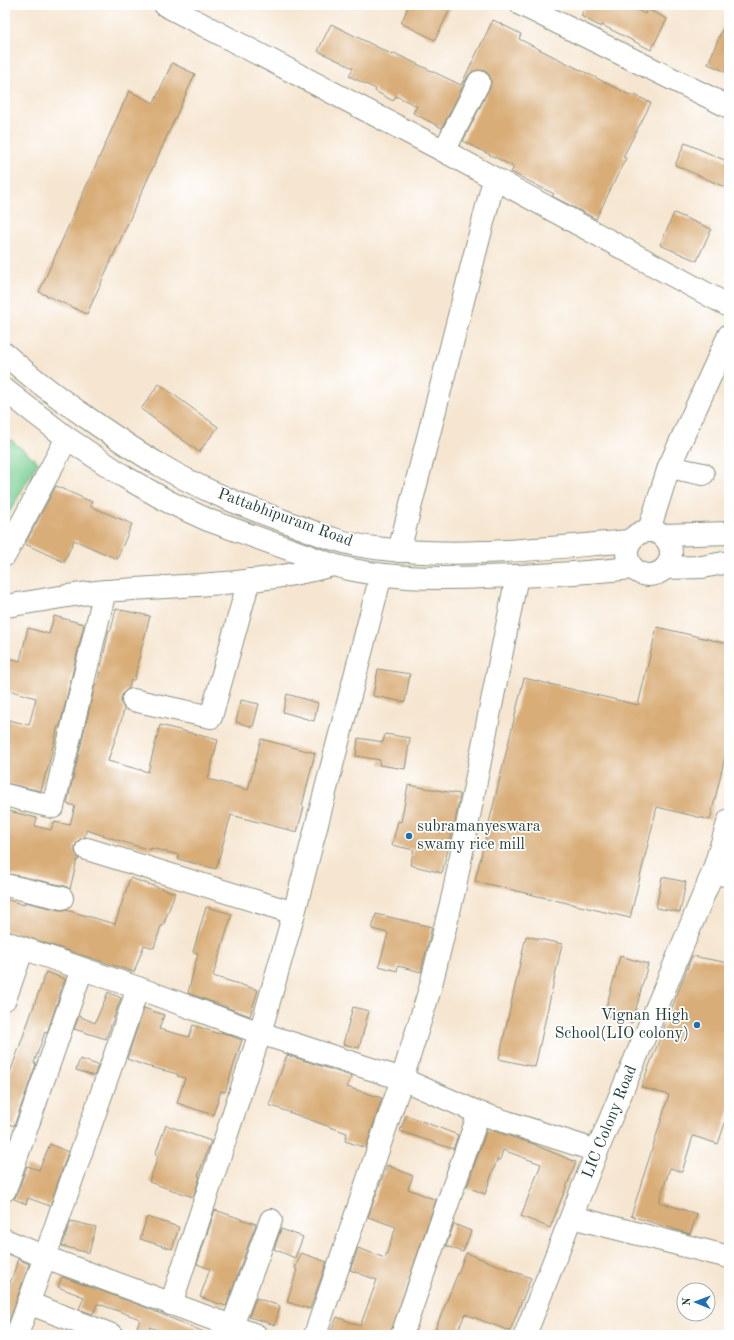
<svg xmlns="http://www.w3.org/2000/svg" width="734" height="1340" viewBox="0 0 734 1340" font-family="'Old Standard TT',serif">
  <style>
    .green { fill: #7acf93; stroke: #4c8664 }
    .building { fill: #d9ad78 }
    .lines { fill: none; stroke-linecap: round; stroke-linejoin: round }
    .minor-casing { stroke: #8a9282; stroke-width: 24 }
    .major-casing { stroke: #8a9282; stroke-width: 24 }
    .minor { stroke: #fff; stroke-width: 22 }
    .major { stroke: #fff; stroke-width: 22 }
    .poi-dot { fill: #1f6fb2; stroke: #fff; stroke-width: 1.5 }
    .labels { text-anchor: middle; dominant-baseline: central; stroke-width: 3.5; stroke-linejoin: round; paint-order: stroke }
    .street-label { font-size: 16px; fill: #1f3d34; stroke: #fff }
    .poi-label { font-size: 16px; fill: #1f3d34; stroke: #fff; text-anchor: start }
  </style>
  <rect width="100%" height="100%" fill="#fff"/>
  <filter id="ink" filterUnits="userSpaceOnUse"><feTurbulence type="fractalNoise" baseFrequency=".025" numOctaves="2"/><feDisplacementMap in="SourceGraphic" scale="8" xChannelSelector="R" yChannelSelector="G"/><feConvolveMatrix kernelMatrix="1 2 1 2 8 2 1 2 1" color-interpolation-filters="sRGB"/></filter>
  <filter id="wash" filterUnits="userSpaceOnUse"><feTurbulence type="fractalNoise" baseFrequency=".012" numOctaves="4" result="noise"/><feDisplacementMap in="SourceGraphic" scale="16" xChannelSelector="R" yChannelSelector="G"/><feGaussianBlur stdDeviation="0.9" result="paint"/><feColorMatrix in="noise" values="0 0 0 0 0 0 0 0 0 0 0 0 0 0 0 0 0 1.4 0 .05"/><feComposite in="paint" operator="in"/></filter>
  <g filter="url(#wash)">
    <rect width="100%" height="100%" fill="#f6e6d1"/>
    <path class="green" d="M5 435 38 462 5 520Z"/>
    <g id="blocks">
      <g class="building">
        <path d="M409 5H452L435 40 401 23Z"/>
        <path d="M586 5H628L645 14 647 9 667 19 651 50 602 25 601 27 581 16Z"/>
        <path d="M729 13V73L708 64Z"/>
        <path d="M493 20 521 34 519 39 632 96 633 94 651 103 623 157 626 158 596 219 552 196 554 194 511 172 514 167 463 141 490 87 491 81 489 75 485 71 478 70 472 72 468 76 442 128 413 113 417 106 396 96 393 101 375 91 376 89 349 76 353 68 318 51 331 24 393 55 394 53 461 85Z"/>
        <path d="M172 63 195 74 87 314 39 292 129 91 154 103Z"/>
        <path d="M685 143 729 162V189L675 165Z"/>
        <path d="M674 213 711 229 697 261 660 245Z"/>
        <path d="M159 384 218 427 199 452 141 409Z"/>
        <path d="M56 486 92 502 90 506 132 524 117 559 74 540 64 562 25 544Z"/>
        <path d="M116 609 150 616 137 666H138L134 680H131L129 688 124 692 121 697V703L124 708 122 718 108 761 148 772 160 725 218 740 208 779 248 790 261 739 315 753 302 806 304 807 297 832 231 815 216 869 178 859 179 855 151 848V850L133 845 86 830 85 837 79 840 75 846V852L79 859V860H77L70 889 65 886 5 873V810L37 818 35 826 51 830 54 822 70 825 75 806 67 804 95 685H97L109 630H111Z"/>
        <path d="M54 616 84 624 60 726H58L47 772H46L41 791 5 783V719L29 725 36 698 5 689V657L20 661 28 628 49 634Z"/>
        <path d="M657 627 729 644V740L710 820 657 807 630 918 475 881 524 678 638 705Z"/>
        <path d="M378 669 410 674 405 702 373 696Z"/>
        <path d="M287 694 318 703 314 721 283 712Z"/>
        <path d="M241 700 259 704 253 727 236 722Z"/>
        <path d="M385 734 410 738 405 769 379 765 380 760 356 756 358 738 383 742Z"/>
        <path d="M408 785 460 794 455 822 442 873 410 865 414 850 392 845 398 821 401 822Z"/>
        <path d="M662 877 686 882 680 912 656 908Z"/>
        <path d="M130 878 175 893 163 926H161L154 948 144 945 134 972 5 930V899L24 905 25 902 59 910H66L115 924Z"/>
        <path d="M206 907 232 914 213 976 258 990 250 1016 188 993 198 953 193 952Z"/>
        <path d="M376 914 432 927 421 972 398 966 397 971 379 966 388 933 372 929Z"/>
        <path d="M526 936 562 944 535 1067 499 1059Z"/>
        <path d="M620 956 648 964 632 1023 604 1015Z"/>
        <path d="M692 956 729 963V1111L718 1144 693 1136 682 1172 670 1168 659 1202 697 1214 690 1234 631 1216 669 1095 641 1087Z"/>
        <path d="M46 972 65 979 47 1033 45 1032 34 1063 36 1064 14 1126 5 1122V1087Z"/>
        <path d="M108 992 121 998 106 1039 74 1029 79 1016 95 1023Z"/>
        <path d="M353 1007 369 1011 359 1048 343 1044Z"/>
        <path d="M144 1008 164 1015 159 1029 189 1037 193 1025 219 1034 221 1032 242 1040 225 1092 221 1091 213 1115 177 1103 185 1078 177 1076 178 1074 146 1066 127 1059Z"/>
        <path d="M287 1055 351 1076 347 1087 382 1098 366 1148 345 1141 347 1133 269 1105Z"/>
        <path d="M80 1059 98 1065 94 1076 76 1070Z"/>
        <path d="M406 1115 458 1135 453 1149 400 1131Z"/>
        <path d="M166 1125 211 1141 198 1176 200 1177 193 1197 149 1182 158 1156 155 1155Z"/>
        <path d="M487 1129 537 1145V1146L576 1162 550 1228 521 1216 541 1164 503 1150 500 1160H497L485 1194 467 1187Z"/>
        <path d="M50 1144 68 1152 50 1206 28 1198 26 1204 14 1199 17 1194 27 1166 39 1170Z"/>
        <path d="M387 1165 413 1176 408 1189 436 1200 390 1335H329L337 1317 360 1326 377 1280 350 1270 358 1248 385 1258 396 1227 368 1217Z"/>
        <path d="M215 1210 256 1224 226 1306 200 1297 210 1269 197 1264Z"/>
        <path d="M147 1217 179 1227 172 1249 140 1239Z"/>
        <path d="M71 1221 96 1227 89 1253 62 1246Z"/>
        <path d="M454 1224 471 1231 463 1252 446 1246Z"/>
        <path d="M281 1229 303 1237 295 1258 274 1249Z"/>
        <path d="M301 1253 327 1262 310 1309 287 1302 297 1270 295 1269Z"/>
        <path d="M466 1253 531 1278 510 1331 465 1314 456 1335H433Z"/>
        <path d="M18 1259 29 1264 5 1333V1297L11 1279H12Z"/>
        <path d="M62 1277 142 1306 211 1335H170L150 1327 147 1335H134L140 1319 99 1304H97L93 1314 79 1309 84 1297 58 1287Z"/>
        <path d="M256 1298 280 1306 275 1325 249 1317Z"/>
      </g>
    </g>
  </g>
  <g filter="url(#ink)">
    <use href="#blocks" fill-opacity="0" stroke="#8a9282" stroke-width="1"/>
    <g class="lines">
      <defs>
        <g id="minor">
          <path d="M165 5 444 151 729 306"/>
          <path d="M522 5 729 107"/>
          <path d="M444 151 479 82"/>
          <path d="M5 354C31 378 60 399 89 419 112 435 135 451 160 465 200 489 243 506 287 522 316 533 345 545 375 548 460 559 545 548 630 541"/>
          <path d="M5 390 67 438 125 477 169 502 208 520 333 565C382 579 433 579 484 577 534 576 583 573 633 568"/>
          <path d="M669 467 703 474"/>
          <path d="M649 530 669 467 729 335"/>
          <circle cx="649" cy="553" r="22"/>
          <path d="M663 535 729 533"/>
          <path d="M399 551 494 179"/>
          <path d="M5 555 67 438"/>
          <path d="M665 568 702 567 729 562"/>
          <path d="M5 606C39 601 73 594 107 591 181 585 262 585 333 565"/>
          <path d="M133 700 211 717 249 580"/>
          <path d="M5 795 53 807 105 591"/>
          <path d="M87 849 294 913"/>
          <path d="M713 872 729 876"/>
          <path d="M5 885 62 898"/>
          <path d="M5 942 138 988 260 1033 402 1079 479 1113 597 1151"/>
          <path d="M5 999 23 948"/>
          <path d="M5 1190 82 969"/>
          <path d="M572 1217 729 1257"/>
          <path d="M5 1240 45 1257 256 1335"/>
          <path d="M28 1303 112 1335"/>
          <path d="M171 1304 260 1033 294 913 381 575"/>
          <path d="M232 1326 271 1220"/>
          <path d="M17 1335 45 1257 138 988"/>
          <path d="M315 1335 402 1079 430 989 454 891 517 576"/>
          <path d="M402 1335 479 1113"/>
        </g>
        <path id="major" d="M525 1335 597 1151 713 872 729 820"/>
      </defs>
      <use href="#minor" class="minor-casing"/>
      <use href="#major" class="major-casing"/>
      <use href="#minor" class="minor"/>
      <use href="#major" class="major"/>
    </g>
  </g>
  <g class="poi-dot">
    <circle cx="409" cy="836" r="4"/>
    <circle cx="697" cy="1025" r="4"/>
  </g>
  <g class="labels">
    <g class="street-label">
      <text transform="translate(285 518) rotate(20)">Pattabhipuram Road</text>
      <text transform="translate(610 1122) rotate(-68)">LIC Colony Road</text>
    </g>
    <g class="poi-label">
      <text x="417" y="827">subramanyeswara<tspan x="417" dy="18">swamy rice mill</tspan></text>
      <text x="689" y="1016" text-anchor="end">Vignan High<tspan x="689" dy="18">School(LIO colony)</tspan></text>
    </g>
  </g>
  <rect width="734" height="1340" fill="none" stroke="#fff" stroke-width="20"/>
  <g transform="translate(696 1302) rotate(271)"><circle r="19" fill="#ffffff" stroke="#a5b1ae"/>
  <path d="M0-3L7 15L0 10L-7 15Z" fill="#1f6fb2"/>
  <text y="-6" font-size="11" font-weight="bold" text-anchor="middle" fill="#1f3d34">N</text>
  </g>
</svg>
